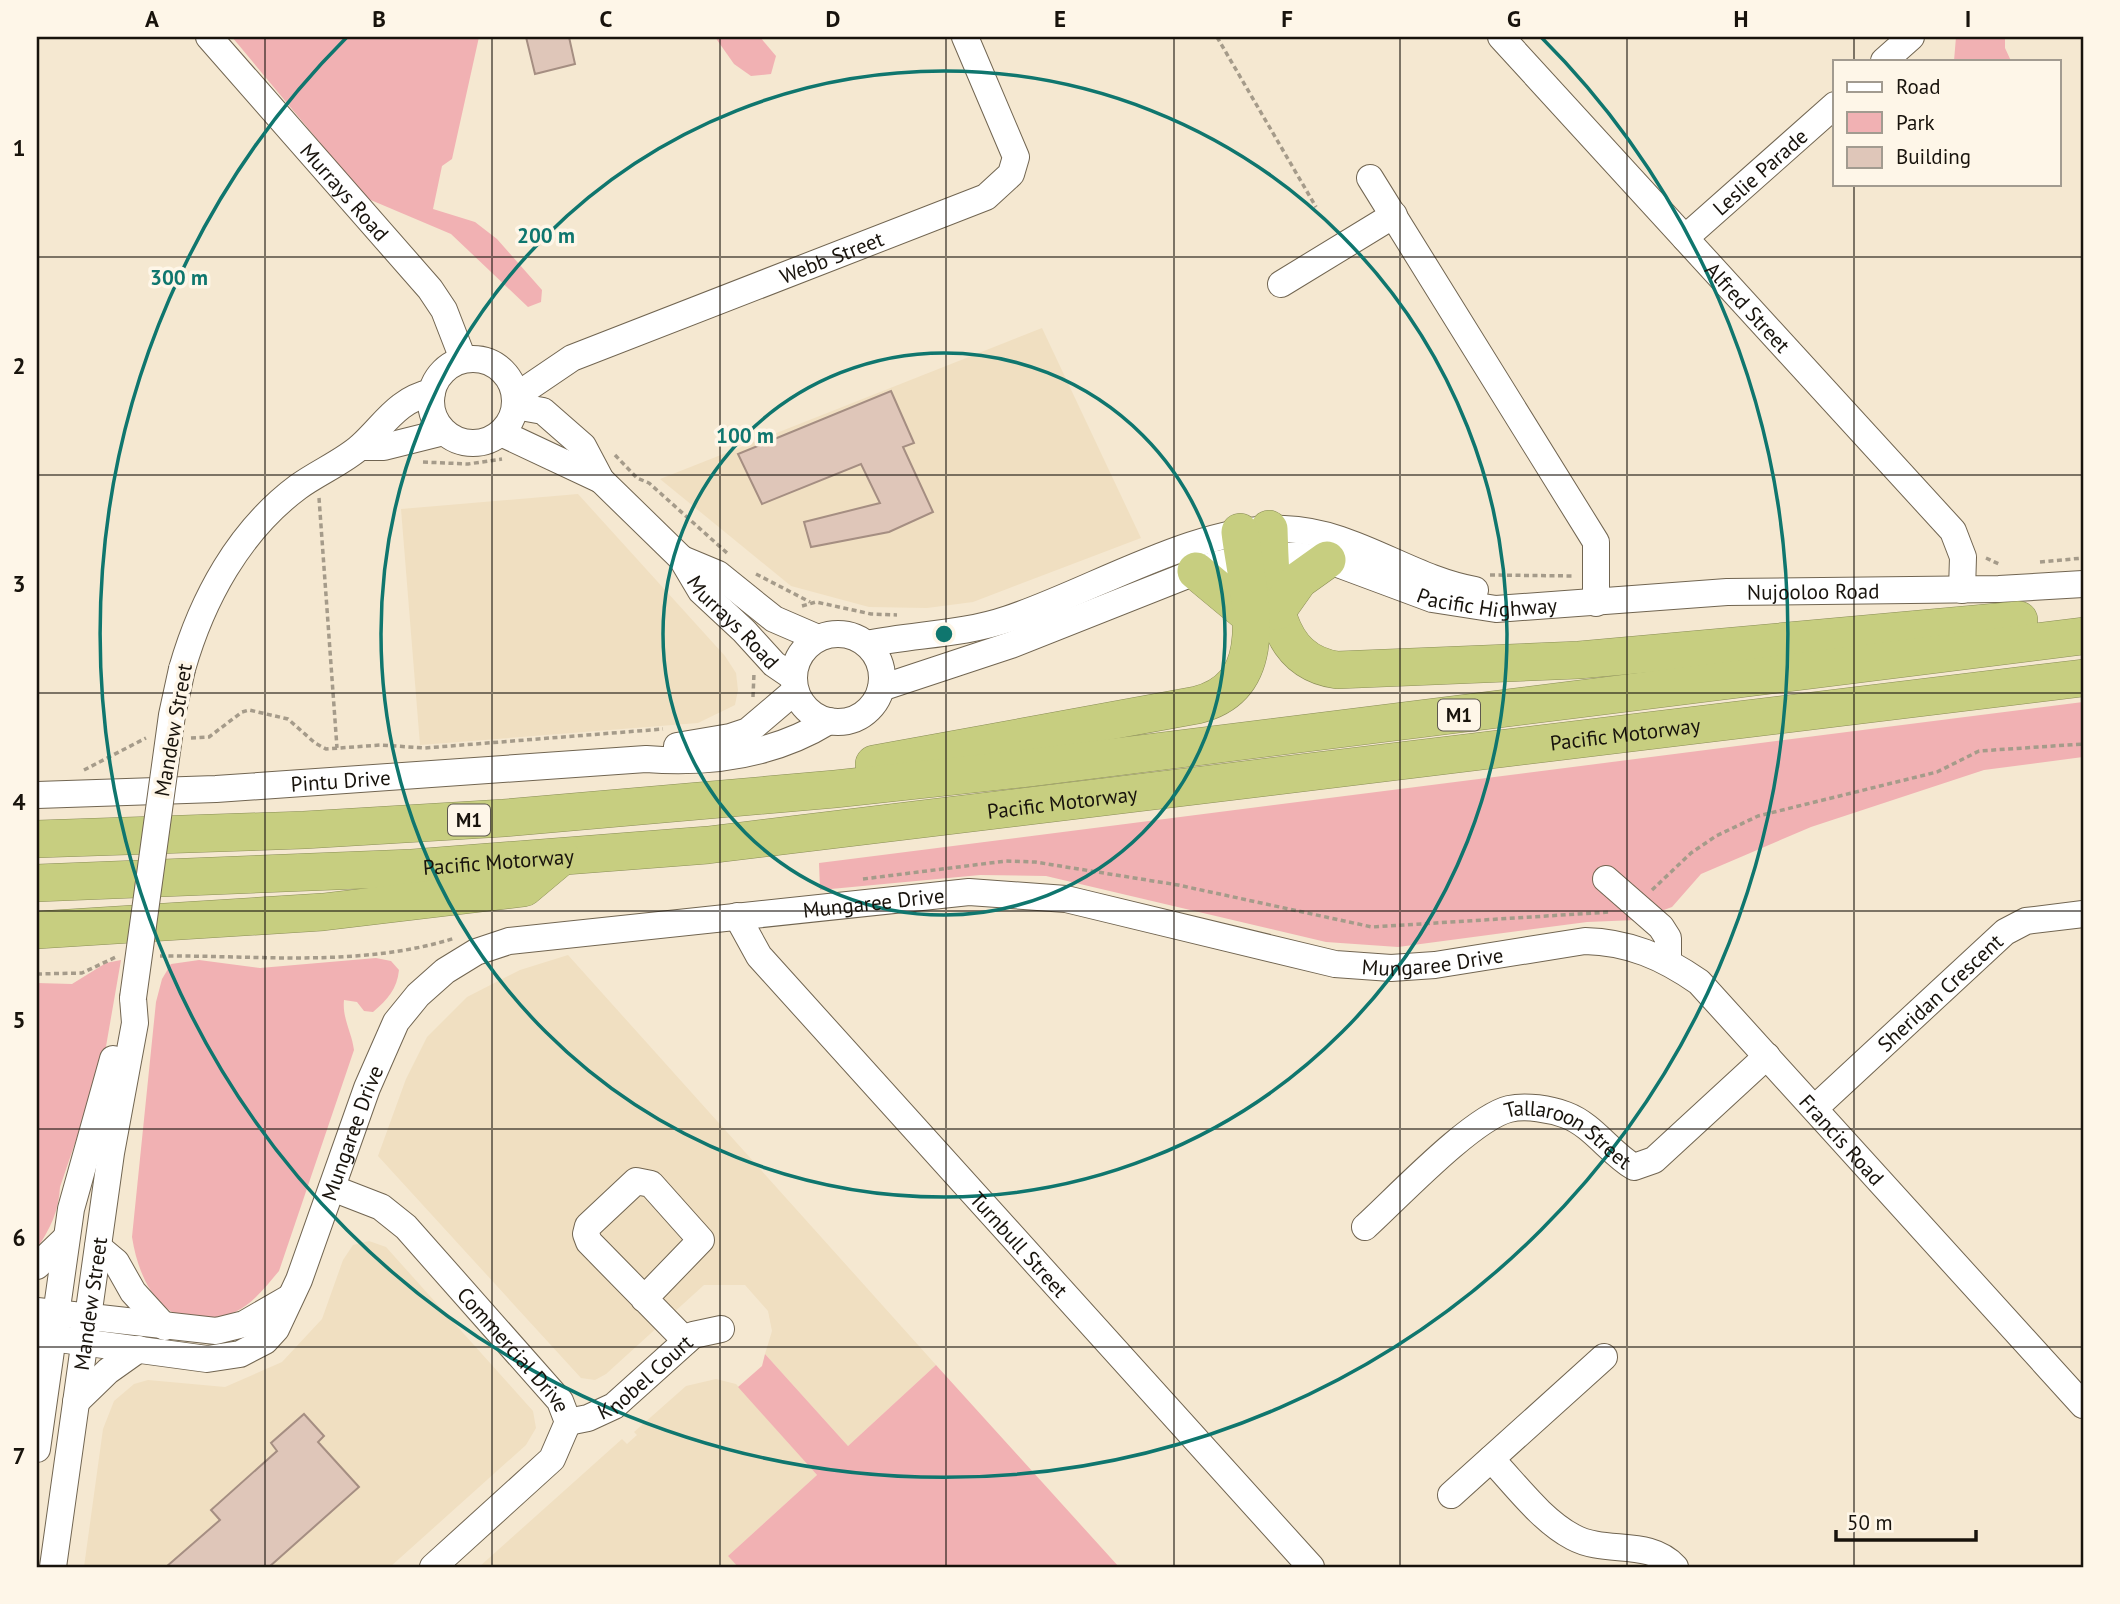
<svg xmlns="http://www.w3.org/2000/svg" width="2120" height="1604" viewBox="0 0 2120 1604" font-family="'PT Sans',sans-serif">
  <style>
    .built { fill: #f0dfc1 }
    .green { fill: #f1b1b3 }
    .building { fill: #dfc6b9; stroke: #a58e82; stroke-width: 2 }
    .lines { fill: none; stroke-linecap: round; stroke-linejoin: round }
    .minor-casing { stroke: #716551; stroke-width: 28 }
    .highway-casing { stroke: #8a8d57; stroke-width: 38 }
    .path { stroke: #a59b8a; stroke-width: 3.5; stroke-dasharray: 5 3.5; stroke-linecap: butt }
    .minor { stroke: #fff; stroke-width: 26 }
    .highway { stroke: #c7ce80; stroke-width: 37 }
    .minor-bridge-casing { stroke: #716551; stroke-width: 28; stroke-linecap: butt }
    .minor-bridge { stroke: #fff; stroke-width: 26 }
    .grid { fill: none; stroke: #18130c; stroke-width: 2; stroke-opacity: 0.55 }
    .ring { fill: none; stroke: #0f766e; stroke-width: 3.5 }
    .labels { text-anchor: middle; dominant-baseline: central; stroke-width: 7; stroke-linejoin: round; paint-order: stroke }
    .shield { fill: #fef6e8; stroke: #5d574e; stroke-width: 2 }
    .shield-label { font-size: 19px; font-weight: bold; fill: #18130c }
    .street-label { font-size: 21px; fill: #18130c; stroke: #fef6e8 }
    .centre { fill: #0f766e; stroke: #fef6e8; stroke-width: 3.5 }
    .ring-label { font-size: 21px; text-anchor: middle; font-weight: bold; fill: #0f766e; stroke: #fef6e8; stroke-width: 7; stroke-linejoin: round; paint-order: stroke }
    .neatline { fill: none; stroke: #18130c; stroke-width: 2.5 }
    .grid-label { font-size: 23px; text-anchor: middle; font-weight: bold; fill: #18130c }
  </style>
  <rect width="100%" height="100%" fill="#f5e8d1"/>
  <g class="built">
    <path d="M1042 328 1141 538 973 602 927 608 869 607 791 586 660 479Z"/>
    <path d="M578 494 725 656 736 673 738 690 735 705 698 723 420 745 401 509Z"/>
    <path d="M568 955 936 1365 848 1446 765 1354 772 1331 768 1311 745 1285H704L606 1374 595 1380 581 1378 378 1156 406 1079 427 1037 467 997 520 970Z"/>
    <path d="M369 1241 386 1247 533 1411 536 1428 526 1445 390 1567H84L103 1429 114 1401 134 1384 148 1380 225 1387 282 1362 322 1319 343 1260 353 1245Z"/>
    <path d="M716 1379 736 1384 817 1475 728 1556 738 1567H479L622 1439 627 1444 637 1435 634 1432 686 1386Z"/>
  </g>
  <g class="green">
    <path d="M232 37H479L452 159 442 166 433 209 475 222 497 239 542 290 541 302 528 307 451 234 366 198Z"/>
    <path d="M715 37H760L776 56 771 74 751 76 734 64Z"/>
    <path d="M1956 37H2005V48L2011 61H1954Z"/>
    <path d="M2083 702V757L1984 770 1811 827 1701 874 1672 907 1636 920 1587 922 1398 947 1326 942 1046 876 980 875 820 890 819 863Z"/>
    <path d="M376 958 391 961 399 970C397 989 388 999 373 1012L364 1011 357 1002 344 1000C342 1018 352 1033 354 1050L279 1271C267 1285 253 1304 235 1312 173 1338 141 1294 132 1237L156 1002 162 979 171 964 199 960 260 968Z"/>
    <path d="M121 960 104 1058 60 1187C59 1210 50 1230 37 1248V983L72 984 106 963Z"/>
    <path d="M765 1354 848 1446 936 1365 1119 1567H738L728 1556 817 1475 738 1387 762 1366Z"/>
  </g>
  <g class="building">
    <path d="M526 37H569L575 64 535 74Z"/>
    <path d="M891 391 914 443 903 447 933 512 889 532 811 547 804 522 880 503 861 464 762 504 738 454Z"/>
    <path d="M304 1414 324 1436 318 1442 359 1487 269 1567H166L220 1520 211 1510 277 1451 271 1443Z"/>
  </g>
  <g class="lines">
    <defs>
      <g id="minor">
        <path id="s1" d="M209 37 430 289 444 310 463 359"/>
        <path id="s2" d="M1501 37 1953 531 1963 557 1962 590"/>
        <path d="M1884 61 1911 37"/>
        <path d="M1370 178 1596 542V603"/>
        <path id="s3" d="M1685 238 1835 105"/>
        <path d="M1281 284 1394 215"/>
        <circle cx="473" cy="401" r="42"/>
        <path id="s4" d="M516 396 572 358 986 197 1011 174 1016 157 965 37"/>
        <path id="s5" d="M515 406 543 411 583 446 601 480 682 559 701 591 744 631 774 664 793 677"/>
        <path d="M501 433 601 480"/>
        <path d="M361 447H384L444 432"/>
        <path d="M682 559 718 574 774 619 818 638"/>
        <circle cx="838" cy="678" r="44"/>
        <path d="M867 644C914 634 961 635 1008 619 1090 592 1199 525 1284 529 1354 531 1408 578 1475 590"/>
        <path d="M182 669C202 599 239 531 298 487 317 473 345 461 361 446 385 424 397 400 432 392"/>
        <path id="s6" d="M881 688 1011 645 1213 565 1257 556H1301L1327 560 1432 599 1496 609 1727 592 1999 589 2083 584"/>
        <path d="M677 746 730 737 748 731 795 691"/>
        <path id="s7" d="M37 795 216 789 646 759C710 764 774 755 829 721"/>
        <path d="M1606 879 1661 927 1668 938V960"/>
        <path id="s8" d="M737 916 759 956 1311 1567"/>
        <path id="s9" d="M1815 1108 2005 932 2026 921 2083 914"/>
        <path id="s10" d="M332 1188 381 1207 406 1227 560 1401 568 1422 552 1459 433 1567"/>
        <path id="s11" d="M1365 1227C1397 1198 1472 1118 1509 1109 1526 1105 1550 1109 1566 1115 1593 1125 1610 1153 1634 1167L1654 1160 1767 1056"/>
        <path d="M98 1247 116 1262 133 1292 165 1327"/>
        <path d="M37 1266 66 1238"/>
        <path d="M644 1299 701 1240 651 1184 636 1181 588 1226 586 1234 589 1242 686 1341"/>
        <path d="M37 1311 216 1331 244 1324 289 1298"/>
        <path id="s12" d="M37 1336 207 1359 240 1354 265 1341 276 1329 299 1280 367 1088 396 1022 418 995 445 971 476 952 509 941 969 892 1066 899 1335 964 1391 968 1435 965 1585 941C1629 942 1663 957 1699 982L2083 1405"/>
        <path d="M76 1402 108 1371 139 1349"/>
        <path id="s13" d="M568 1422 588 1418 614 1406 693 1335 721 1329"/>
        <path d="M37 1449 71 1209 113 1059"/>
        <path d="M1491 1459C1516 1485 1541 1520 1573 1537 1606 1555 1648 1538 1675 1567"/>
        <path d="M1451 1495 1604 1357"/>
        <path id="s14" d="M53 1567 111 1153 135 1023 133 998"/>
      </g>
      <g id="highway">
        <path d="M1269 529C1271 584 1269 660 1337 670L1579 660 2019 620"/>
        <path d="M1196 571 1249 615"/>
        <path d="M1277 611 1299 580 1327 560"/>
        <path d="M874 764 1197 705C1277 685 1247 591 1240 532"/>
        <path d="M37 839 304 830 504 818 835 789 1028 768 2083 636"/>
        <path id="s15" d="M37 883 412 868 708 845 2083 678"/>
        <path d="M37 930 323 912 524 888 561 857"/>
      </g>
    </defs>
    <use href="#minor" class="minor-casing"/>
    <use href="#highway" class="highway-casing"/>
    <g class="path">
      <path d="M1217 37 1316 207"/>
      <path d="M615 455 637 478 649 483 727 553"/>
      <path d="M423 462 468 464 502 459"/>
      <path d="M319 498 337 748"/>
      <path d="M1986 558 2001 565"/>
      <path d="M2040 562 2083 558"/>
      <path d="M756 574 810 602"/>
      <path d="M1490 575 1574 576"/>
      <path d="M802 606 816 602 871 614 897 615"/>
      <path d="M753 697 754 673"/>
      <path d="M191 738 209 737 242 712 249 710 288 719 315 743 326 749 380 745 425 748 663 729"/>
      <path d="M84 770 146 738"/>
      <path d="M863 879 1006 861 1035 862 1178 885 1372 927 1610 912"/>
      <path d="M1652 890 1691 853 1716 836 1758 816 1937 772 1979 751 2083 744"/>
      <path d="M160 956C257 955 361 968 455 938"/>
      <path d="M37 974 82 973 118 956"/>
    </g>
    <use href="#minor" class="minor"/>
    <use href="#highway" class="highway"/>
    <defs>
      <path id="minor-bridge" d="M133 998 172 715 182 669"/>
    </defs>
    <use href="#minor-bridge" class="minor-bridge-casing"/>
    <use href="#minor-bridge" class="minor-bridge"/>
  </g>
  <path class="grid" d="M265 37V1567M492 37V1567M720 37V1567M946 37V1567M1174 37V1567M1400 37V1567M1627 37V1567M1854 37V61M1854 184V1567M37 257H2083M37 475H2083M37 693H2083M37 911H2083M37 1129H2083M37 1347H2083"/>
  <g class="ring">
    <circle cx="944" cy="634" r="281"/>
    <circle cx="944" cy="634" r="563"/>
    <path d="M1541 37A844 844 0 1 1 347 37"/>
  </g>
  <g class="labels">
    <g class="shield">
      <rect x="1438" y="699.5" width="42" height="31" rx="5"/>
      <rect x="448" y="804.5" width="42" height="31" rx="5"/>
    </g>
    <g class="shield-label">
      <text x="1459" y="715">M1</text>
      <text x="469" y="820">M1</text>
    </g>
    <g class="street-label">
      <text stroke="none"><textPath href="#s3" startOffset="100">Leslie Parade</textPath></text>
      <text stroke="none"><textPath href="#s1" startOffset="206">Murrays Road</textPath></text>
      <text stroke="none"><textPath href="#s4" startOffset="346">Webb Street</textPath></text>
      <text stroke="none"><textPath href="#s2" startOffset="366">Alfred Street</textPath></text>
      <text stroke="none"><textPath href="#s6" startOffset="964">Nujooloo Road</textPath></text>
      <text stroke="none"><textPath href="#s6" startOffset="637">Pacific Highway</textPath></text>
      <text stroke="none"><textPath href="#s5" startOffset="315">Murrays Road</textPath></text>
      <text transform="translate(173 730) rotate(-80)">Mandew Street</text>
      <text stroke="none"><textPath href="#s15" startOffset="1596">Pacific Motorway</textPath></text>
      <text stroke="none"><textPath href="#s7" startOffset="304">Pintu Drive</textPath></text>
      <text stroke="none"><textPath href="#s15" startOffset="1029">Pacific Motorway</textPath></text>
      <text stroke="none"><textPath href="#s15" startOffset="462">Pacific Motorway</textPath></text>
      <text stroke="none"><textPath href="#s12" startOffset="1088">Mungaree Drive</textPath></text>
      <text stroke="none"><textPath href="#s12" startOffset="1656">Mungaree Drive</textPath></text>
      <text stroke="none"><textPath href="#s9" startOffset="170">Sheridan Crescent</textPath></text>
      <text stroke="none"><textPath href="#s12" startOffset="460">Mungaree Drive</textPath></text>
      <text stroke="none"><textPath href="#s12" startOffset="2146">Francis Road</textPath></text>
      <text stroke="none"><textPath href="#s11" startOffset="254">Tallaroon Street</textPath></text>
      <text stroke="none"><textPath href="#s8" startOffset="434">Turnbull Street</textPath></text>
      <text stroke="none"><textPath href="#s14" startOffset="266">Mandew Street</textPath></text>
      <text stroke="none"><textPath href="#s10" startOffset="248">Commercial Drive</textPath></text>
      <text stroke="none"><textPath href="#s13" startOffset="91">Knobel Court</textPath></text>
    </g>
  </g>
  <circle cx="944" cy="634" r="10" class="centre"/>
  <g class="ring-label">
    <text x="546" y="243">200 m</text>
    <text x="179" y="285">300 m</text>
    <text x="745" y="443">100 m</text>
  </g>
  <rect width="2120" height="1604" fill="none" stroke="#fef6e8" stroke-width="77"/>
  <rect x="1833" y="60" width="228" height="126" fill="#fef6e8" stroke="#a29b90" stroke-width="2"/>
  <rect x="1847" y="82" width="35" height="10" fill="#ffffff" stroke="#a29b90" stroke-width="2"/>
  <text x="1896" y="94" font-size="21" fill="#18130c">Road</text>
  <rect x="1847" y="112" width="35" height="21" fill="#f1b1b3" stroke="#a29b90" stroke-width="2"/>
  <text x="1896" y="130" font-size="21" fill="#18130c">Park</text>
  <rect x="1847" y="147" width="35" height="21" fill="#dfc6b9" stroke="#a29b90" stroke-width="2"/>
  <text x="1896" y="164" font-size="21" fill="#18130c">Building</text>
  <path d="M1836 1530v10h140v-10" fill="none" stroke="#18130c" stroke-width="3.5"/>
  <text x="1847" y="1530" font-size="21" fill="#18130c" stroke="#fef6e8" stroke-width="5" paint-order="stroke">50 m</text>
  <rect x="38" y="38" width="2044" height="1528" class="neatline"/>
  <g class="grid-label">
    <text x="152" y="27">A</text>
    <text x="379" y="27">B</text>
    <text x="606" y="27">C</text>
    <text x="833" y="27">D</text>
    <text x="1060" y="27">E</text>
    <text x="1287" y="27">F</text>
    <text x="1514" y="27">G</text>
    <text x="1741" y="27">H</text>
    <text x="1968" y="27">I</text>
    <text x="19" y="156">1</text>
    <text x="19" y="374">2</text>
    <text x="19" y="592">3</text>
    <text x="19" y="810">4</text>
    <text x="19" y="1028">5</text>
    <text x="19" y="1246">6</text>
    <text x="19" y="1464">7</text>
  </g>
</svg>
